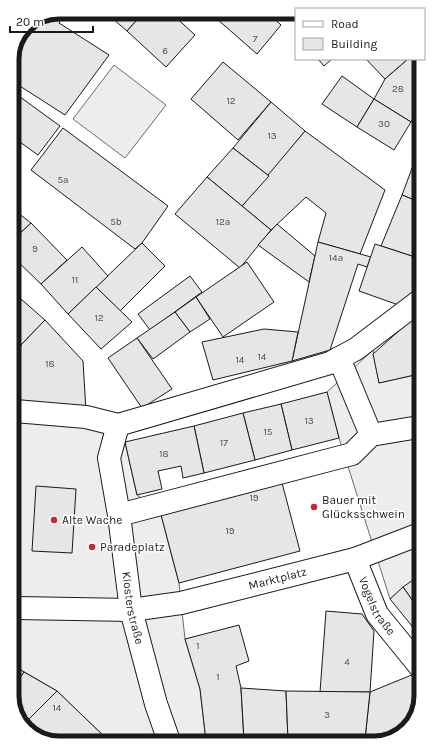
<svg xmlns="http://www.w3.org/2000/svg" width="433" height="755" viewBox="0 0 433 755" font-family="Karla,sans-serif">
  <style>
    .parking { fill: #ededed; stroke: #6a6a6a }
    .building { fill: #e6e6e6; stroke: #1a1a1a }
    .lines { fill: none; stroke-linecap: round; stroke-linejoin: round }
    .minor-casing { stroke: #1a1a1a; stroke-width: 24 }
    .minor { stroke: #fff; stroke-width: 22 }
    .poi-dot { fill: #c62828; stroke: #fff; stroke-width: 1.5 }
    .labels { text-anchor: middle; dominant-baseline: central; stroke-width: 3; stroke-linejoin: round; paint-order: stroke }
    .number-label { font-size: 10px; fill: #4d4d4d }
    .poi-label { font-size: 12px; fill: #1a1a1a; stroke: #fff; text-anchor: start }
    .street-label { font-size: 12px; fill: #1a1a1a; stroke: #fff }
    .rim { fill: none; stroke: #1a1a1a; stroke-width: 5 }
  </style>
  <rect width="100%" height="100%" fill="#fff"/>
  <g class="parking">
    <path d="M114 65 166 105 125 158 73 119Z"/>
    <path d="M373 350 379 383 419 374 420 575 390 599 339 438 327 392Z"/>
    <path d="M14 401 86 411 125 442 137 495 160 511 179 583 185 639 200 689 206 741 110 742 57 691 16 667Z"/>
  </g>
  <g class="building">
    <path d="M58 12H66L59 23 109 55 65 115 12 81V56L26 25Z"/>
    <path d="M105 12H144L127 31Z"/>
    <path d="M144 12H170L195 35 166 67 127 31Z"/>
    <path d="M209 12H267L281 25 257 54Z"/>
    <path d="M318 59H332L324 66Z"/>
    <path d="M366 59H408L385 79Z"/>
    <path d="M408 59H416L417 112 411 122 374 99 385 79Z"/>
    <path d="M223 62 271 102 238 140 191 99Z"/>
    <path d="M342 76 374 99 357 127 322 104Z"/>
    <path d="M12 81 21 87 12 99Z"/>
    <path d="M16 94 60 126 38 155 13 137 12 99Z"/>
    <path d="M374 99 411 122 394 150 357 127Z"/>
    <path d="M271 102 305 131 269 176 233 148Z"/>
    <path d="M63 128 168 206 142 243 135 249 31 170Z"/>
    <path d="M305 131 385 190 360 254 318 242 326 213 306 197 271 230 242 206Z"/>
    <path d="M233 148 269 176 242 206 207 177Z"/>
    <path d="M417 155V201L402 195Z"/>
    <path d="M207 177 271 230 240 268 175 214Z"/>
    <path d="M402 195 417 201 418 258 381 246Z"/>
    <path d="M13 209 31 223 13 240Z"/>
    <path d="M31 223 67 260 41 284 13 257V240Z"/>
    <path d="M277 224 315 256 309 282 258 245Z"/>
    <path d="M318 242 371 257 367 267 358 264 330 350 292 361Z"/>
    <path d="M142 243 165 266 120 311 96 287Z"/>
    <path d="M375 244 418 258V276L407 308 359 291Z"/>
    <path d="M82 247 108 276 68 314 41 284Z"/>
    <path d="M247 262 274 302 223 337 196 297Z"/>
    <path d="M190 276 202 292 150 330 138 314Z"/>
    <path d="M96 287 132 322 101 349 68 314Z"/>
    <path d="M14 292 21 299 14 307Z"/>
    <path d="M196 297 210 319 190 332 175 312Z"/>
    <path d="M21 299 45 320 21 345 14 339V307Z"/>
    <path d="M175 312 190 332 153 359 137 338Z"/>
    <path d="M418 314 419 374 379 383 373 354Z"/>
    <path d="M45 320 83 361 86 411 14 401V378L21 345Z"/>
    <path d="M264 329 298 332 292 361 213 380 202 342Z"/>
    <path d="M137 338 172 389 142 408 108 358Z"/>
    <path d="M327 392 339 438 292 450 281 404Z"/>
    <path d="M281 404 292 450 255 460 243 413Z"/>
    <path d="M243 413 255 460 204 473 194 426Z"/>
    <path d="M194 426 204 473 183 478 181 466 158 471 162 489 137 495 125 442Z"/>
    <path d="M281 479 300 551 179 583 160 511Z"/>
    <path d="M36 486 76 489 72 553 32 551Z"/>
    <path d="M420 575V611L403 587Z"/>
    <path d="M403 587 420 611V636L390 599Z"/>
    <path d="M326 611 362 614 374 631 370 692H320Z"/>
    <path d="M239 625 249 661 236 666 241 688 244 740 206 741 200 689 185 639Z"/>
    <path d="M16 667 24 672 16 684Z"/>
    <path d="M24 672 57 691 23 725 17 717 16 684Z"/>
    <path d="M414 674 421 683V697L413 722 404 730 383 738 365 739 370 692Z"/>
    <path d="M241 688 286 691 288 740H244Z"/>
    <path d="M57 691 110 742 56 743 33 735 23 725Z"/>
    <path d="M286 691 370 692 365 739 288 740Z"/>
  </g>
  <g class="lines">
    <defs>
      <g id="minor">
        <path d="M339 358 371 435"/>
        <path d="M15 411 86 417 118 425 330 363 356 349 418 302"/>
        <path id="s1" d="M118 425 109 458 119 515 131 610 156 704 169 741"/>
        <path d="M119 515 352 454 371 435 419 427"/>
        <path id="s2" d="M355 559 377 614 421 668"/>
        <path id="s3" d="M16 608 131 610 181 603 355 559 420 534"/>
      </g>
    </defs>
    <use href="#minor" class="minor-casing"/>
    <use href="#minor" class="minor"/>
  </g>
  <g class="poi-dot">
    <circle cx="314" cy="507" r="4"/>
    <circle cx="54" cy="520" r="4"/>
    <circle cx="92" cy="547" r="4"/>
  </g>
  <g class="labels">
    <g class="number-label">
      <text x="255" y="39">7</text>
      <text x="165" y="51">6</text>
      <text x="398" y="89">28</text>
      <text x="231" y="101">12</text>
      <text x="384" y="124">30</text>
      <text x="272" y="136">13</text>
      <text x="63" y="180">5a</text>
      <text x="116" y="222">5b</text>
      <text x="223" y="222">12a</text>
      <text x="35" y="249">9</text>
      <text x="336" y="258">14a</text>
      <text x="75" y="280">11</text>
      <text x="99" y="318">12</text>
      <text x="262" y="357">14</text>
      <text x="240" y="360">14</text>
      <text x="50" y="364">18</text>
      <text x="309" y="421">13</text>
      <text x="268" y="432">15</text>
      <text x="224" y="443">17</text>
      <text x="164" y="454">18</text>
      <text x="254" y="498">19</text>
      <text x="230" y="531">19</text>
      <text x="198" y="646">1</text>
      <text x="347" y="662">4</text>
      <text x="218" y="677">1</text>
      <text x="57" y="708">14</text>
      <text x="327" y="715">3</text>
    </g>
    <g class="poi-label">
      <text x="322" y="500">Bauer mit<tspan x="322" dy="14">Glücksschwein</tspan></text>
      <text x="62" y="520">Alte Wache</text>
      <text x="100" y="547">Paradeplatz</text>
    </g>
    <g class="street-label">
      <text stroke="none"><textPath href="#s3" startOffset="265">Marktplatz</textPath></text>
      <text stroke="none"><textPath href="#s2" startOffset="52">Vogelstraße</textPath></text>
      <text stroke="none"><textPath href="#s1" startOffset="186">Klosterstraße</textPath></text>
    </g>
  </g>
  <path d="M0 0H433V755H0ZM59 19H374A40 40 0 0 1 414 59V696A40 40 0 0 1 374 736H59A40 40 0 0 1 19 696V59A40 40 0 0 1 59 19Z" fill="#fff" fill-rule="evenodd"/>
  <path class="rim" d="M59 19H374A40 40 0 0 1 414 59V696A40 40 0 0 1 374 736H59A40 40 0 0 1 19 696V59A40 40 0 0 1 59 19Z"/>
  <rect x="295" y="8" width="130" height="52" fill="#ffffff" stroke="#a3a3a3"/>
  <rect x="303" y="21" width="20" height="6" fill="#ffffff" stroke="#a3a3a3"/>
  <text x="331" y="28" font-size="12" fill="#1a1a1a">Road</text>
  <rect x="303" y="38" width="20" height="12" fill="#e6e6e6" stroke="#a3a3a3"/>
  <text x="331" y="48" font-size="12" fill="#1a1a1a">Building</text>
  <path d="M10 26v6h83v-6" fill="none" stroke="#1a1a1a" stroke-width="2"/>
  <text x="16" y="26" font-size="12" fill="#1a1a1a" stroke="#ffffff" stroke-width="3" paint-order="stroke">20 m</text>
</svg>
